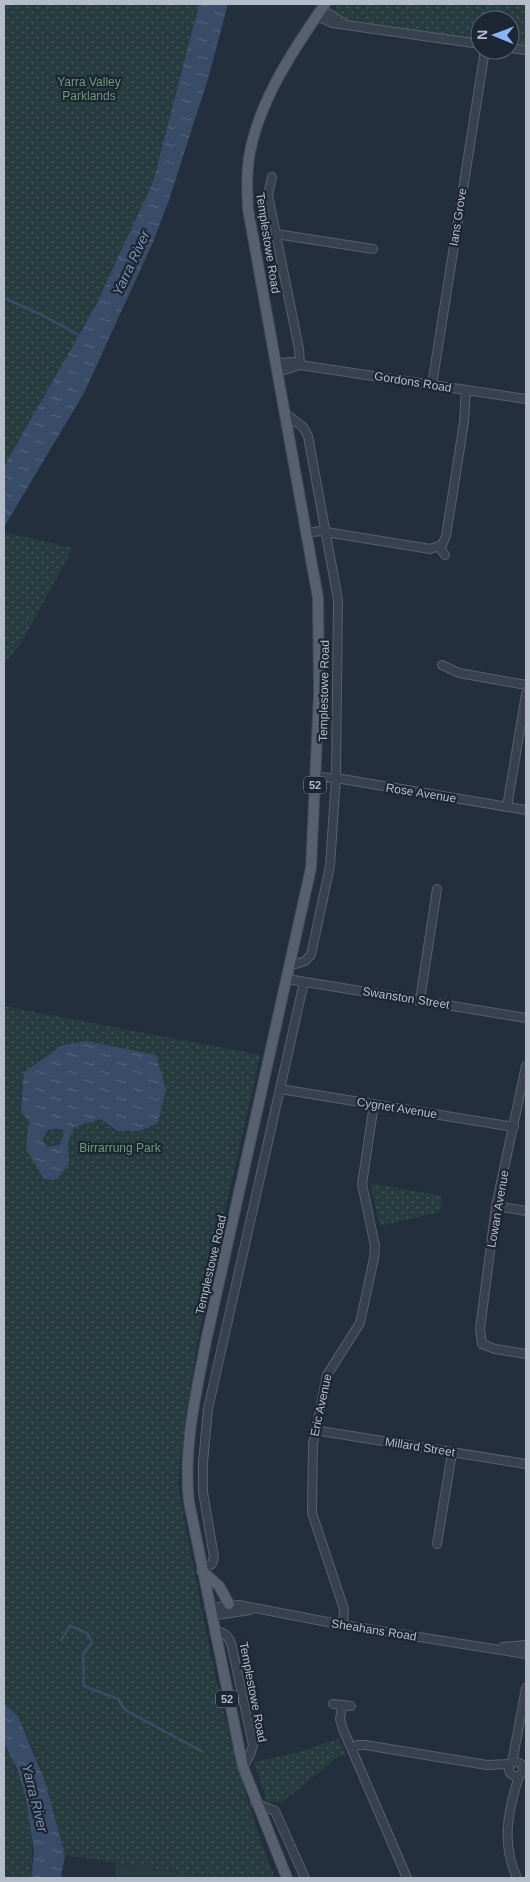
<svg xmlns="http://www.w3.org/2000/svg" width="530" height="1882" viewBox="0 0 530 1882" font-family="Arial,sans-serif">
  <style>
    .park { fill: url(#park-dots) }
    .pitch { fill: #263c3f }
    .water { fill: url(#water-ripples); fill-rule: evenodd }
    .lines { fill: none; stroke-linecap: round; stroke-linejoin: round }
    .stream { stroke: #394c67; stroke-width: 2.5 }
    .minor-casing { stroke: #565f6c; stroke-width: 10 }
    .major-casing { stroke: #414a57; stroke-width: 12 }
    .minor { stroke: #38414e; stroke-width: 8 }
    .major { stroke: #56606e; stroke-width: 10 }
    .labels { text-anchor: middle; dominant-baseline: central; stroke-width: 4.5; stroke-linejoin: round; paint-order: stroke }
    .shield { fill: #1d2633; stroke: #878f9c; stroke-width: 1 }
    .shield-label { font-size: 11px; font-weight: bold; fill: #b4bcc9 }
    .park-label { font-size: 12px; fill: #6b9a76; stroke: #1d2633 }
    .street-label { font-size: 12px; fill: #b4bcc9; stroke: #1d2633 }
    .water-label { font-size: 14px; font-style: italic; fill: #7c92b1; stroke: #1d2633 }
  </style>
  <defs>
    <pattern id="park-dots" width="8" height="8" patternUnits="userSpaceOnUse" patternTransform="scale(1.25)"><rect width="8" height="8" fill="#263c3f"/><path d="M2 2h.1M6 6h.1" fill="none" stroke="#435659" stroke-width="1.8" stroke-linecap="round"/></pattern>
    <pattern id="water-ripples" width="26" height="14" patternUnits="userSpaceOnUse" patternTransform="scale(1.25)"><rect width="26" height="14" fill="#394c67"/><path d="M2 4q2-2 4 0t4 0M15 11q2-2 4 0t4 0" fill="none" stroke="#53647b"/></pattern>
  </defs>
  <rect width="100%" height="100%" fill="#242f3e"/>
  <g class="park">
    <path d="M4 4H199L153 182 95 307 4 466Z"/>
    <path d="M336 4H526V47L510 44V20H480V40L342 19 335 12Z"/>
    <path d="M4 532 73 548 21 643 4 664Z"/>
    <path d="M4 1006 260 1055C230 1196 190 1342 178 1486 204 1618 225 1752 275 1878H217L65 1855 45 1781 30 1742 18 1716 4 1703Z"/>
    <path d="M370 1183 442 1196 440 1212 380 1226Z"/>
    <path d="M339 1738 347 1756 340 1755 281 1803 267 1801 254 1762 303 1751Z"/>
    <path d="M4 1743C26 1785 36 1831 31 1878H4Z"/>
  </g>
  <path class="pitch" d="M116 1863 217 1878H115Z"/>
  <g class="water">
    <path d="M199 4H228L208 79 169 200 153 242 84 393 4 527V466L95 307 153 182Z"/>
    <path d="M86 1041 156 1055 166 1089 158 1123 139 1131H118L101 1119 74 1127 68 1143 69 1164 56 1180 44 1179 26 1149 29 1121 21 1112 24 1072 63 1045ZM57 1128 65 1131 59 1145 48 1147 42 1140 48 1130Z"/>
    <path d="M4 1703 18 1716 45 1781 65 1855 61 1878H31L34 1852 26 1799 17 1769 4 1743Z"/>
  </g>
  <g class="lines">
    <g class="stream">
      <path d="M4 298 40 314 81 336"/>
      <path d="M61 1640 70 1626 87 1633 92 1642 83 1655 84 1686 118 1699 125 1710 203 1752"/>
    </g>
    <defs>
      <g id="minor">
        <path d="M322 9 343 23"/>
        <path d="M317 16 332 23 480 44"/>
        <path d="M510 48 526 50"/>
        <path d="M272 177 268 195 299 349 300 365"/>
        <path d="M276 234 373 249"/>
        <path d="M276 363 292 362 300 365 526 399"/>
        <path d="M278 372 300 365"/>
        <path d="M432 385 485 50"/>
        <path d="M286 414 303 427 308 436 338 600 336 778 330 866 311 955 305 961 289 966"/>
        <path d="M307 533 320 531 430 549 442 545 446 536 464 422 466 390"/>
        <path d="M439 547 445 555"/>
        <path d="M442 665 459 673 526 685"/>
        <path d="M316 777 336 778 526 810"/>
        <path d="M507 807 526 694"/>
        <path d="M287 979 526 1018"/>
        <path d="M420 1000 437 889"/>
        <path d="M280 1089 514 1127"/>
        <path d="M496 1206 526 1211"/>
        <path d="M482 1344 480 1329 496 1206 526 1066"/>
        <path d="M482 1344 495 1349 526 1354"/>
        <path d="M314 1430 526 1464"/>
        <path d="M437 1544 452 1453"/>
        <path d="M202 1571 212 1564 214 1557 203 1492V1463L208 1409 304 982"/>
        <path d="M209 1608 239 1605 343 1625 526 1654"/>
        <path d="M211 1616 250 1610"/>
        <path d="M343 1625 344 1609 312 1513 313 1444 327 1375 360 1323 374 1258 375 1246 362 1184 374 1104"/>
        <path d="M214 1631C225 1632 229 1636 232 1647L253 1745 250 1755 243 1767"/>
        <path d="M503 1647 526 1645"/>
        <path d="M333 1704 351 1706"/>
        <path d="M342 1705 340 1719 343 1729 407 1878"/>
        <path d="M352 1750 357 1745H365L487 1765 510 1764"/>
        <circle cx="516" cy="1769" r="7"/>
        <path d="M512 1763 526 1688"/>
        <path d="M255 1803 275 1811 305 1878"/>
        <path d="M517 1878C501 1843 508 1811 519 1776"/>
      </g>
      <g id="major">
        <path d="M202 1571 219 1586 229 1604"/>
        <path d="M287 1878 243 1767 189 1502C183 1448 196 1394 206 1341L311 868 319 695 318 598 248 209C247 187 246 165 252 143 264 93 296 46 325 4"/>
      </g>
    </defs>
    <use href="#minor" class="minor-casing"/>
    <use href="#major" class="major-casing"/>
    <use href="#minor" class="minor"/>
    <use href="#major" class="major"/>
  </g>
  <g class="labels">
    <g class="shield">
      <rect x="304" y="776.5" width="22" height="17" rx="4"/>
      <rect x="216" y="1690.5" width="22" height="17" rx="4"/>
    </g>
    <g class="shield-label">
      <text x="315" y="785">52</text>
      <text x="227" y="1699">52</text>
    </g>
    <g class="park-label">
      <text x="89" y="82">Yarra Valley<tspan x="89" dy="14">Parklands</tspan></text>
      <text x="120" y="1148">Birrarrung Park</text>
    </g>
    <g class="street-label">
      <text transform="translate(458 217) rotate(-81)">Ians Grove</text>
      <text transform="translate(268 243) rotate(81)">Templestowe Road</text>
      <text transform="translate(413 382) rotate(9)">Gordons Road</text>
      <text transform="translate(324 691) rotate(-89)">Templestowe Road</text>
      <text transform="translate(421 793) rotate(9)">Rose Avenue</text>
      <text transform="translate(406 998) rotate(9)">Swanston Street</text>
      <text transform="translate(397 1108) rotate(9)">Cygnet Avenue</text>
      <text transform="translate(498 1209) rotate(-80)">Lowan Avenue</text>
      <text transform="translate(211 1265) rotate(-77)">Templestowe Road</text>
      <text transform="translate(321 1405) rotate(-78)">Eric Avenue</text>
      <text transform="translate(420 1447) rotate(9)">Millard Street</text>
      <text transform="translate(374 1630) rotate(9)">Sheahans Road</text>
      <text transform="translate(253 1692) rotate(79)">Templestowe Road</text>
    </g>
    <g class="water-label">
      <text transform="translate(131 263) rotate(-65)">Yarra River</text>
      <text transform="translate(35 1798) rotate(76)">Yarra River</text>
    </g>
  </g>
  <rect width="530" height="1882" fill="none" stroke="#b4bcc9" stroke-width="10"/>
  <g transform="translate(495 35) rotate(271)"><circle r="24" fill="#1d2633" stroke="#59626f"/>
  <path d="M0-4L9 19L0 12L-9 19Z" fill="#8ab4f8"/>
  <text y="-8" font-size="14" font-weight="bold" text-anchor="middle" fill="#b4bcc9">N</text>
  </g>
</svg>
